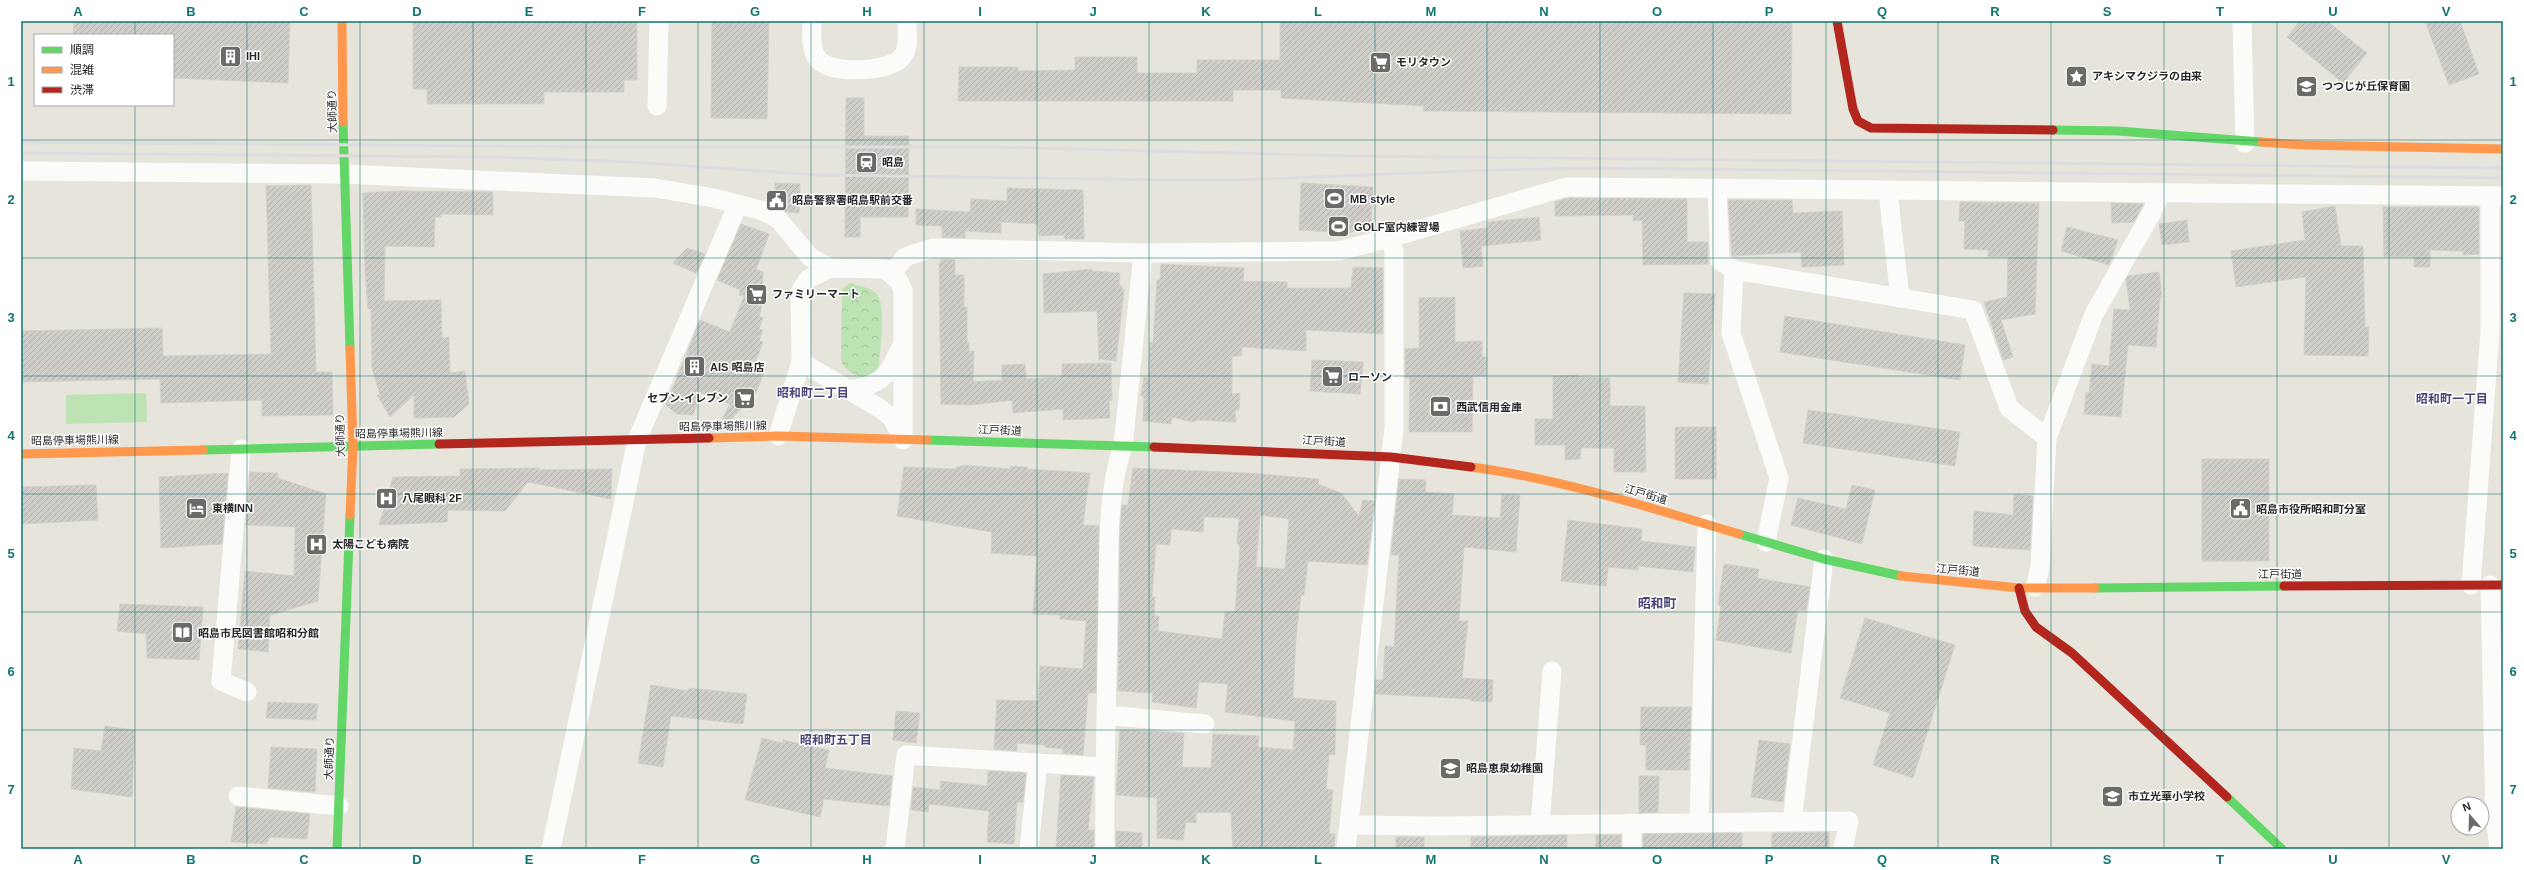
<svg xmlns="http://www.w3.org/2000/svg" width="2524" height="870" viewBox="0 0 2524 870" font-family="Arial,'Noto Sans JP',sans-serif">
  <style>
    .forest { fill: url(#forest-crowns) }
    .park { fill: #bde3b4 }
    .building { fill: url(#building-hatch); stroke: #d2d0c8; fill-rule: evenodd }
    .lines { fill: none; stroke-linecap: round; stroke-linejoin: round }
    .street { stroke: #fbfbfa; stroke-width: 19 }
    .fast { stroke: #63d668; stroke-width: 9 }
    .slow { stroke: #ff974d; stroke-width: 9 }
    .jam { stroke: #b3261e; stroke-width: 9 }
    .rail { stroke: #dddcde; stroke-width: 3 }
    .grid { fill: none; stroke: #0f766e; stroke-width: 1; stroke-opacity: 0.55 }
    .labels { text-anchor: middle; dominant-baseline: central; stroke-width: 3; stroke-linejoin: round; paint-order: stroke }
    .poi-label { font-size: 11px; font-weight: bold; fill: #282828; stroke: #fff; text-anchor: start }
    .street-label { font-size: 11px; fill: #282828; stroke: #fff }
    .neighbourhood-label { font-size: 12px; font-weight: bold; fill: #4b4779; stroke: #fff }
    .quarter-label { font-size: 13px; font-weight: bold; fill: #4b4779; stroke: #fff }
    .neatline { fill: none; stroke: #0f766e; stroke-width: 1.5 }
    .grid-label { font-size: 13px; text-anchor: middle; font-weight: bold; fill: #0f766e }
  </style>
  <defs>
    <pattern id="forest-crowns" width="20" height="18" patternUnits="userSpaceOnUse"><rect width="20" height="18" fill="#bde3b4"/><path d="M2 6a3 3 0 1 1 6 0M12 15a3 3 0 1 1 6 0" fill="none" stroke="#a2c39b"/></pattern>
    <pattern id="building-hatch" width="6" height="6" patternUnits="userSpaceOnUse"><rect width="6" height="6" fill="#cfcec8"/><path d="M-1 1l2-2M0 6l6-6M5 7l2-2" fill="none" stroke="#b2b1ac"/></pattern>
  </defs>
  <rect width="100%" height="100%" fill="#e7e4dc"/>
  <path class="forest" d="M850 283C859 286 874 288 878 296 886 310 880 349 879 365L875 373 868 378C857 377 844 371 841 360L842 289Z"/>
  <path class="park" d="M146 393 147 422 66 424V395Z"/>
  <g class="building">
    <path d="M74 21H290L288 83 173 78V35H73Z"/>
    <path d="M413 21H637V80H624V92H544V104H427V89H413Z"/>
    <path d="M712 21H769L767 119 711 118Z"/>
    <path d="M1280 21H1792L1791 114 1423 111 1424 106 1281 98V90H1233V101H958L959 67H1018V71L1075 70V57H1137V73H1197V60H1280Z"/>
    <path d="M2300 21H2327L2367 53 2343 83 2287 37Z"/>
    <path d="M2425 21H2460L2479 74 2449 85Z"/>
    <path d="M846 98H864V136H909L908 217H860V237H845Z"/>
    <path d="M775 183 800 184 799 213 786 212 775 205Z"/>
    <path d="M1301 183 1373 187 1371 224 1350 233 1299 230Z"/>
    <path d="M311 185 316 372H332L333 415 262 416V400L161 403 160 379 21 382V331L162 328 163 356 271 354 266 186Z"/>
    <path d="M1007 188 1083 190 1084 239H1065L1064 235 1039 236 1038 224 1001 222V233L965 231V238L942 237V226L916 225V209L970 212 971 199 1007 201Z"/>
    <path d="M393 191 493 192V215L441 214V217H435L434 247 385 246 384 301 441 300 442 338 449 337 450 373 465 371 469 404 454 417 414 418V395L390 417 377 395H380L372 368 371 309H368L365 271 363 193Z"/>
    <path d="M1568 198 1687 199V242H1708V264L1643 265 1642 220 1633 221V215L1555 216V202Z"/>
    <path d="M1728 200H1792L1793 213 1842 211 1844 265 1802 267 1801 252 1732 256Z"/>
    <path d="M1960 202 2039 203 2035 314 2001 320 2013 357 2003 360 1984 302 2007 297 2008 257H1988V250L1964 249 1965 221H1959Z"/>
    <path d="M2111 203 2143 204V205L2134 222 2112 223Z"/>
    <path d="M2335 206 2341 246H2363L2365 327H2369L2368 356 2304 355 2306 277 2236 287 2231 251 2305 240 2302 212Z"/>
    <path d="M2383 207H2479V254L2463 255V251L2430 250V267H2414V257H2384Z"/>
    <path d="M1539 217 1541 240 1481 246 1483 266 1463 268 1460 231 1488 228V222Z"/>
    <path d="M2187 220 2189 242 2162 245 2159 224Z"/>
    <path d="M741 224 769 234 756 270 763 272 761 309 759 316 763 318 759 329 763 330 759 341 763 342 753 368 764 372 756 393 726 425H719L730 404 701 393 693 415 677 414 666 405 700 320 730 332 744 296 739 295 740 290 717 280Z"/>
    <path d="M2067 227 2118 240 2109 265 2061 251Z"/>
    <path d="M687 248 705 254 696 273 673 263Z"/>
    <path d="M941 259 955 260V275H964V307H967V343H969V351H974L973 382 1002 380V365L1025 364 1026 379 1062 377V364L1111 363 1112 400H1109L1110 418 1063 420V409L1013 413 1012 400 973 405 941 404 939 263H941Z"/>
    <path d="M1161 264 1244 268 1243 281 1287 282V288H1351L1353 267 1383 268V334L1306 330V351L1242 347 1241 356H1232V394L1240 393 1239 410H1235L1236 422 1198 420 1192 422 1172 417 1171 424 1143 421 1144 397 1141 396 1144 377 1148 378 1150 342H1153L1157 280H1160Z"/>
    <path d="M1092 269V271L1120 273 1119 284 1124 290 1116 361 1099 359 1097 311 1044 313 1043 274Z"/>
    <path d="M2159 272 2162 297 2160 298 2156 347 2128 345 2121 417 2084 414 2086 392 2089 393 2092 364 2109 366 2114 309 2130 310 2126 279 2128 276Z"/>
    <path d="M1684 293 1715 294 1708 384 1678 382Z"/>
    <path d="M1455 297V342L1482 341V357H1487L1486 376H1473L1472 432H1409L1410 378H1405V349L1419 348V298Z"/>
    <path d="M1785 316 1965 345 1960 380 1780 352Z"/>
    <path d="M1312 360 1363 362 1360 394 1310 391Z"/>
    <path d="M1578 375V377L1610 378V406H1645L1646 472H1614V448H1581L1580 459 1565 460V445H1535V419H1553V376Z"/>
    <path d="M1808 410 1960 432 1955 466 1803 443Z"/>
    <rect x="1675" y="427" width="41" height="52"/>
    <rect x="2202" y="459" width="67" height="102"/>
    <path d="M964 465 1010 469V466L1027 467V469L1090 473 1083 525 1099 526 1096 693H1088L1083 755 1062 753 1063 749 1045 747V745L1017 743V751L994 749 997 700 1038 701 1040 666 1083 669 1086 621 1060 619V615L1033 614 1037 556 991 553 992 532 897 516 904 467 953 469Z"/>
    <path d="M540 468 538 470 612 469 611 499 528 482 505 511 448 510 447 522 379 525 393 477 460 476V469Z"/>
    <path d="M1133 468 1248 473 1319 479 1318 484 1341 493 1359 516 1363 500 1375 501 1367 565 1308 561 1304 595H1301L1296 637 1293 698 1336 701 1335 755 1329 754 1326 789 1333 790 1329 834H1335L1334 849H1233L1231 812 1196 813V823L1186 822 1183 840 1157 838V798L1116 795 1120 730 1184 733 1182 767 1211 768 1213 734 1259 736 1258 747 1293 750 1295 721 1225 712 1228 684 1199 682 1196 708 1152 702 1153 693 1118 691 1120 528 1122 505H1128ZM1260 515 1289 519 1285 569 1256 567ZM1204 517 1239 518 1237 543 1240 547 1235 612 1225 611 1222 639 1158 631 1159 616H1154L1155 597H1152L1156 544 1170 545 1171 529 1203 532Z"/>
    <path d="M250 472 278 473V478L326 494 318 601 270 615 268 652 238 649 245 571 294 576 295 527 246 525Z"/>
    <path d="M228 473 222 544 161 548 159 477Z"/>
    <path d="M1399 479 1426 480 1425 492 1454 494 1452 515 1500 518 1502 494 1520 495 1516 552 1464 547 1459 621H1468L1462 678 1493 680 1492 702 1471 701V699L1375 694 1376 680H1383L1385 646 1394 647 1399 555H1391Z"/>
    <path d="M96 485 98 520 21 524V487Z"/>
    <path d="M1852 485 1875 490 1862 544 1791 525 1798 498 1846 509Z"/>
    <path d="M2014 494 2033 496 2030 550 1973 546 1974 511 2013 515Z"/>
    <path d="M1568 520 1642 529 1641 541 1695 547 1693 572 1638 566V570L1608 567 1606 586 1561 581Z"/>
    <path d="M1724 564 1759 569 1757 578 1810 587 1806 611 1798 610 1791 653 1716 640 1721 606 1718 605Z"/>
    <path d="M120 604 203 607 199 660 147 658 146 634 117 631Z"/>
    <path d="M1865 618 1955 645 1913 778 1873 765 1890 713 1840 698Z"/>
    <path d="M651 685 688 691 689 688 747 694 743 724 671 716 663 767 638 763Z"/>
    <path d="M268 702 318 704 316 720 266 718Z"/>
    <path d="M1641 707H1691L1689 770H1646V745H1640Z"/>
    <path d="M896 711 920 713 916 743 893 740Z"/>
    <path d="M105 726 135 730 132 797 71 789 74 748 101 751Z"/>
    <path d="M762 738 782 743 783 740 829 750 825 768 892 776 889 806 824 799 820 817 745 800Z"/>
    <path d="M1759 740 1790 744 1783 802 1751 797Z"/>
    <path d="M271 747 317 749 315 792 268 788Z"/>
    <path d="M988 771 1026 773 1023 802H1017L1014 844 987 842 989 811 929 804 928 812 911 810 913 787 940 790 941 781 987 786Z"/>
    <path d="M1061 775 1094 777 1088 830H1094V849H1056Z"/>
    <path d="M1639 776H1659L1658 812 1639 813Z"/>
    <path d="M236 807 310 814 307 839 270 837 266 844 231 842Z"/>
    <path d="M1116 831 1142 833V849H1116Z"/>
    <path d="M1829 832V849H1772V833Z"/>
    <path d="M1742 833V849H1643V834Z"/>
    <path d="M1567 835V849H1471V837Z"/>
    <rect x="1596" y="835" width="25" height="14"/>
    <rect x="1396" y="837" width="28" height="12"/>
  </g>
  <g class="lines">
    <g class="street">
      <path d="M812 21C812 34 809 53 821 62 836 74 889 72 902 57 910 48 907 32 907 21"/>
      <path d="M2242 21 2245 143"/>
      <path d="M657 106 659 21"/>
      <path d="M21 171 344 174 655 188 714 198 760 210 778 219 810 257 830 268"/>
      <path d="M1717 188 1720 261 1734 270 1731 333 1779 478 1766 542"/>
      <path d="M1888 191 1900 298"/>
      <path d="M1734 270 1973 310 2009 408 2047 438"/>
      <path d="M892 273 905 257 933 248 1143 253 1338 251 1390 238 1566 187 2503 196"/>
      <path d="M801 362 881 409 892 418 902 437"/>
      <path d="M848 390C881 385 888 377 901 347"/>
      <path d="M778 436 801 362 800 292 808 279 830 268 885 269 899 281 903 290V440"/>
      <path d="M241 449 221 681 247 692"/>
      <path d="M2471 585 2490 332V196"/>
      <path d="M2490 585 2495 818 2499 849"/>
      <path d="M2035 587 2040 568 2047 438 2094 314 2151 214 2160 193"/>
      <path d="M1106 715 1205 724"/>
      <path d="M238 796 339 806"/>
      <path d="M1792 821 1824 559"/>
      <path d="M1699 822 1707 524"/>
      <path d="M1632 823V849"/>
      <path d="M1349 825 1436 826 1849 821 1843 849"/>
      <path d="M1540 825 1552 671"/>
      <path d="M551 849 637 440 738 204"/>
      <path d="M895 849 906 755 1104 767"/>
      <path d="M1029 849 1038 763"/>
      <path d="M1105 849C1104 770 1107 691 1108 612 1109 561 1106 494 1123 446L1143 253"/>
      <path d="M1346 849 1394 428V251L1390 238"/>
    </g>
    <g class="fast">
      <path d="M343 122 350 349"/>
      <path d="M2053 130 2118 131 2262 142"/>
      <path d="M927 440 1154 447"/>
      <path d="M203 450 439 444"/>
      <path d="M1739 534 1824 559 1901 576"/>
      <path d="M2095 588 2284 586"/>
      <path d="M2227 797 2282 849"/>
      <path d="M337 849 350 515"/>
    </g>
    <g class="slow">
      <path d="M342 21 343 122"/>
      <path d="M2262 142 2303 145 2503 149"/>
      <path d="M350 349 353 446 350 515"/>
      <path d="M709 438 778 436 927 440"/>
      <path d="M21 454 203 450"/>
      <path d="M1471 467C1562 479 1651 508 1739 534"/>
      <path d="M1901 576 2019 588H2095"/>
    </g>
    <g class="jam">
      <path d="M1837 21 1853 109 1858 121 1871 128 2053 130"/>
      <path d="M439 444 709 438"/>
      <path d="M1154 447 1391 457 1471 467"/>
      <path d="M2284 586 2503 585"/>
      <path d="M2019 588 2025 611 2036 627 2072 653 2227 797"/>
    </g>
    <g class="rail">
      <path d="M21 142 606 147H991L1353 156 2503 168"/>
      <path d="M21 153 493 157 631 162 819 175 1164 180H1238L1492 170 1607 168 2503 178"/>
    </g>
  </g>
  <path class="grid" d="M135 21V35M247 21V849M360 21V849M473 21V849M586 21V849M698 21V849M811 21V849M924 21V849M1037 21V849M1149 21V849M1262 21V849M1375 21V849M1487 21V849M1600 21V849M1713 21V849M1826 21V849M1938 21V849M2051 21V849M2164 21V849M2277 21V849M2389 21V849M135 105V849M21 140H2503M21 258H2503M21 376H2503M21 494H2503M21 612H2503M21 730H2503"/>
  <defs>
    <symbol id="building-square" viewBox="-11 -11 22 22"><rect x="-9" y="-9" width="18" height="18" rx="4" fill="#6b6a67" stroke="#fff"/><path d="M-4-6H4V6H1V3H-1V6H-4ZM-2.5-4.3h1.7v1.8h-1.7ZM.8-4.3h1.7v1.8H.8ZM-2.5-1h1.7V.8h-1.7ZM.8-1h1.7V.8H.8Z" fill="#fff"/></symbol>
    <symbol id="supermarket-square" viewBox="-11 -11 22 22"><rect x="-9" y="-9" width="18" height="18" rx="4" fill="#6b6a67" stroke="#fff"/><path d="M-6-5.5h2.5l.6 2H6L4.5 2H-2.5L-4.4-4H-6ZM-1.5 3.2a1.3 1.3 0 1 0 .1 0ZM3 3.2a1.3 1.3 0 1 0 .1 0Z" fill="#fff"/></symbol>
    <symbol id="sight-square" viewBox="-11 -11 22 22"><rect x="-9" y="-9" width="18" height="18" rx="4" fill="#6b6a67" stroke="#fff"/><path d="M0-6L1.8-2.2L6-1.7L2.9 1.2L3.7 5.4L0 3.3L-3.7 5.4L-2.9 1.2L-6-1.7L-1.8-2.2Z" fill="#fff"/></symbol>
    <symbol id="school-square" viewBox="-11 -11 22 22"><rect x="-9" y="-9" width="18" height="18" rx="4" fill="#6b6a67" stroke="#fff"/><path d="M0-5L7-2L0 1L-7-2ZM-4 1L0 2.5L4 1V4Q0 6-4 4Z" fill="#fff"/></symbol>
    <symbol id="station-square" viewBox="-11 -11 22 22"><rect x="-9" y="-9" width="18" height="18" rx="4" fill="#6b6a67" stroke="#fff"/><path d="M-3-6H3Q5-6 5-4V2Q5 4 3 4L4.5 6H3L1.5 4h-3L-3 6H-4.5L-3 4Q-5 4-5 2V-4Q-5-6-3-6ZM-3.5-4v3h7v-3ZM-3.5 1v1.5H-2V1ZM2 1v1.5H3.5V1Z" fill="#fff"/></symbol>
    <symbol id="stadium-square" viewBox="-11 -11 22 22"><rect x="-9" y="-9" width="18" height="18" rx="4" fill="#6b6a67" stroke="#fff"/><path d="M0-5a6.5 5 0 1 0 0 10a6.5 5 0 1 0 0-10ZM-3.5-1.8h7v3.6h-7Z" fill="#fff"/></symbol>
    <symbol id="civic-square" viewBox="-11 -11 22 22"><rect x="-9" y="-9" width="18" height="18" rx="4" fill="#6b6a67" stroke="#fff"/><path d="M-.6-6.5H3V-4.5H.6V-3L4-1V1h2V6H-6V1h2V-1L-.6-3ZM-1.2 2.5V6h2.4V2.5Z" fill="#fff"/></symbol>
    <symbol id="bank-square" viewBox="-11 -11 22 22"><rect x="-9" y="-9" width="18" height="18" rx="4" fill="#6b6a67" stroke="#fff"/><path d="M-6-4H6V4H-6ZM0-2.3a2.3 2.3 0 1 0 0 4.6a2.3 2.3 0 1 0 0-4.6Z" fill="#fff"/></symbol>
    <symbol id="hospital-square" viewBox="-11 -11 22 22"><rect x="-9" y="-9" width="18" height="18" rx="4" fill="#6b6a67" stroke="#fff"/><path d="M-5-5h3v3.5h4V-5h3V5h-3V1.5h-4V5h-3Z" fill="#fff"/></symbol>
    <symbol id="hotel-square" viewBox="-11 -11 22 22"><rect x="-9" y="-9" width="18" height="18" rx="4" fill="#6b6a67" stroke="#fff"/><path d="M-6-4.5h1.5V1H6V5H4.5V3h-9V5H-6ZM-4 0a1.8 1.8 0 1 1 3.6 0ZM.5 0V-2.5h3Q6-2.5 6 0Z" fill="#fff"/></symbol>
    <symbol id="library-square" viewBox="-11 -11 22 22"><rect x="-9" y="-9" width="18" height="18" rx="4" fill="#6b6a67" stroke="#fff"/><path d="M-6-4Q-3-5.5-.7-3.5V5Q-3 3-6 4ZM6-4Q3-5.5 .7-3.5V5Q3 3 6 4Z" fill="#fff"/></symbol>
  </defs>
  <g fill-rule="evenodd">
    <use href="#building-square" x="218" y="44" width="25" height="25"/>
    <use href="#supermarket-square" x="1368" y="50" width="25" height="25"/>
    <use href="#sight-square" x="2064" y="64" width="25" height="25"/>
    <use href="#school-square" x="2294" y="74" width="25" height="25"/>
    <use href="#station-square" x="854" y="150" width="25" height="25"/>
    <use href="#stadium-square" x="1322" y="186" width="25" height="25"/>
    <use href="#civic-square" x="764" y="188" width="25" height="25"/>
    <use href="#stadium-square" x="1326" y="214" width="25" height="25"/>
    <use href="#supermarket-square" x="744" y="282" width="25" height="25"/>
    <use href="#building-square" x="682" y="354" width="25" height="25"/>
    <use href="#supermarket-square" x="1320" y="364" width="25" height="25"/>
    <use href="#supermarket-square" x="732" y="386" width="25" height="25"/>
    <use href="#bank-square" x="1428" y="394" width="25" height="25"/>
    <use href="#hospital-square" x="374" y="486" width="25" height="25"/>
    <use href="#hotel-square" x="184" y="496" width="25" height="25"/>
    <use href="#civic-square" x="2228" y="496" width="25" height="25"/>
    <use href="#hospital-square" x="304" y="532" width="25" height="25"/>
    <use href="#library-square" x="170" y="620" width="25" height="25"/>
    <use href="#school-square" x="1438" y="756" width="25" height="25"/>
    <use href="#school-square" x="2100" y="784" width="25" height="25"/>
  </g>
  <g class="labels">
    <g class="poi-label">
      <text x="246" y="56">IHI</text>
      <text x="1396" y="62">モリタウン</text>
      <text x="2092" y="76">アキシマクジラの由来</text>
      <text x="2322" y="86">つつじが丘保育園</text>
      <text x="882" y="162">昭島</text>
      <text x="1350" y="199">MB style</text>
      <text x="792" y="200">昭島警察署昭島駅前交番</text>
      <text x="1354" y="227">GOLF室内練習場</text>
      <text x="772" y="294">ファミリーマート</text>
      <text x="710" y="367">AIS 昭島店</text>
      <text x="1348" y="377">ローソン</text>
      <text x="728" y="398" text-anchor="end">セブン-イレブン</text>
      <text x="1456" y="407">西武信用金庫</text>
      <text x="402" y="498">八尾眼科 2F</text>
      <text x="212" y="508">東横INN</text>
      <text x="2256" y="509">昭島市役所昭和町分室</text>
      <text x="332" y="544">太陽こども病院</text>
      <text x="198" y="633">昭島市民図書館昭和分館</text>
      <text x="1466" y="768">昭島恵泉幼稚園</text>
      <text x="2128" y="796">市立光華小学校</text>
    </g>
    <g class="street-label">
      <text transform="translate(332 111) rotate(-91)">大師通り</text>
      <text transform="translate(723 426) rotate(-1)">昭島停車場熊川線</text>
      <text transform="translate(1000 430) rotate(2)">江戸街道</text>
      <text transform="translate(399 433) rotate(-1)">昭島停車場熊川線</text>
      <text transform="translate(340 435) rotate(-91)">大師通り</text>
      <text transform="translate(75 440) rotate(-1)">昭島停車場熊川線</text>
      <text transform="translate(1324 441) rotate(3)">江戸街道</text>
      <text transform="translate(1646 494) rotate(16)">江戸街道</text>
      <text transform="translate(1958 570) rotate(5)">江戸街道</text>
      <text x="2280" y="574">江戸街道</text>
      <text transform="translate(329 758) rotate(-88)">大師通り</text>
    </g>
    <g class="neighbourhood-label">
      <text x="813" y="393">昭和町二丁目</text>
      <text x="2452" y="399">昭和町一丁目</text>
      <text x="836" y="740">昭和町五丁目</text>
    </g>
    <g class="quarter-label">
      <text x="1657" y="603">昭和町</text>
    </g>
  </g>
  <rect width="2524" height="870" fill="none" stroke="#ffffff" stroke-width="44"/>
  <rect x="34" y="34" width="140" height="72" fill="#ffffff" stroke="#a9a9a9"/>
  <rect x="42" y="47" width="20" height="6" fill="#63d668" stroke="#a9a9a9"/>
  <text x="70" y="54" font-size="12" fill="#282828">順調</text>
  <rect x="42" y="67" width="20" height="6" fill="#ff974d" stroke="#a9a9a9"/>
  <text x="70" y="74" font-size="12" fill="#282828">混雑</text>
  <rect x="42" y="87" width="20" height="6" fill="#b3261e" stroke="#a9a9a9"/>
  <text x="70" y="94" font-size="12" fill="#282828">渋滞</text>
  <g transform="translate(2470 816) rotate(340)"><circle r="19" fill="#ffffff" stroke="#a9a9a9"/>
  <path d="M0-3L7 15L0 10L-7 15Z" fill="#6b6a67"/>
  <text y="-6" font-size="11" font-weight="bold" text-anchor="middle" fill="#282828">N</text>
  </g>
  <rect x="22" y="22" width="2480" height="826" class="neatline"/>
  <g class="grid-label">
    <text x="78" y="16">A</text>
    <text x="191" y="16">B</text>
    <text x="304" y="16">C</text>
    <text x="417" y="16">D</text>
    <text x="529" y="16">E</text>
    <text x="642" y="16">F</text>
    <text x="755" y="16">G</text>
    <text x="867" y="16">H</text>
    <text x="980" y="16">I</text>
    <text x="1093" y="16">J</text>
    <text x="1206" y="16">K</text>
    <text x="1318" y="16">L</text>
    <text x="1431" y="16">M</text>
    <text x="1544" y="16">N</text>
    <text x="1657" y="16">O</text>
    <text x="1769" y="16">P</text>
    <text x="1882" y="16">Q</text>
    <text x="1995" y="16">R</text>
    <text x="2107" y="16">S</text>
    <text x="2220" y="16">T</text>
    <text x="2333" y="16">U</text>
    <text x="2446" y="16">V</text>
    <text x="11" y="86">1</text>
    <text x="2513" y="86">1</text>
    <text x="11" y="204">2</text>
    <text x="2513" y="204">2</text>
    <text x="11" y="322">3</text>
    <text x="2513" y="322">3</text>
    <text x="11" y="440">4</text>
    <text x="2513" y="440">4</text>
    <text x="11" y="558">5</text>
    <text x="2513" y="558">5</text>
    <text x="11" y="676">6</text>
    <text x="2513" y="676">6</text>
    <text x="11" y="794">7</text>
    <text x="2513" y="794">7</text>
    <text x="78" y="864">A</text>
    <text x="191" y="864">B</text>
    <text x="304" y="864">C</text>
    <text x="417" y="864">D</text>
    <text x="529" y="864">E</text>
    <text x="642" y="864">F</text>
    <text x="755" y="864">G</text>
    <text x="867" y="864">H</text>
    <text x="980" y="864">I</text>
    <text x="1093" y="864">J</text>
    <text x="1206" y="864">K</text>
    <text x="1318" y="864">L</text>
    <text x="1431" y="864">M</text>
    <text x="1544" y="864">N</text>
    <text x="1657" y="864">O</text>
    <text x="1769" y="864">P</text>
    <text x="1882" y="864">Q</text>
    <text x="1995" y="864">R</text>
    <text x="2107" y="864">S</text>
    <text x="2220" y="864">T</text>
    <text x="2333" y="864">U</text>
    <text x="2446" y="864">V</text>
  </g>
</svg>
